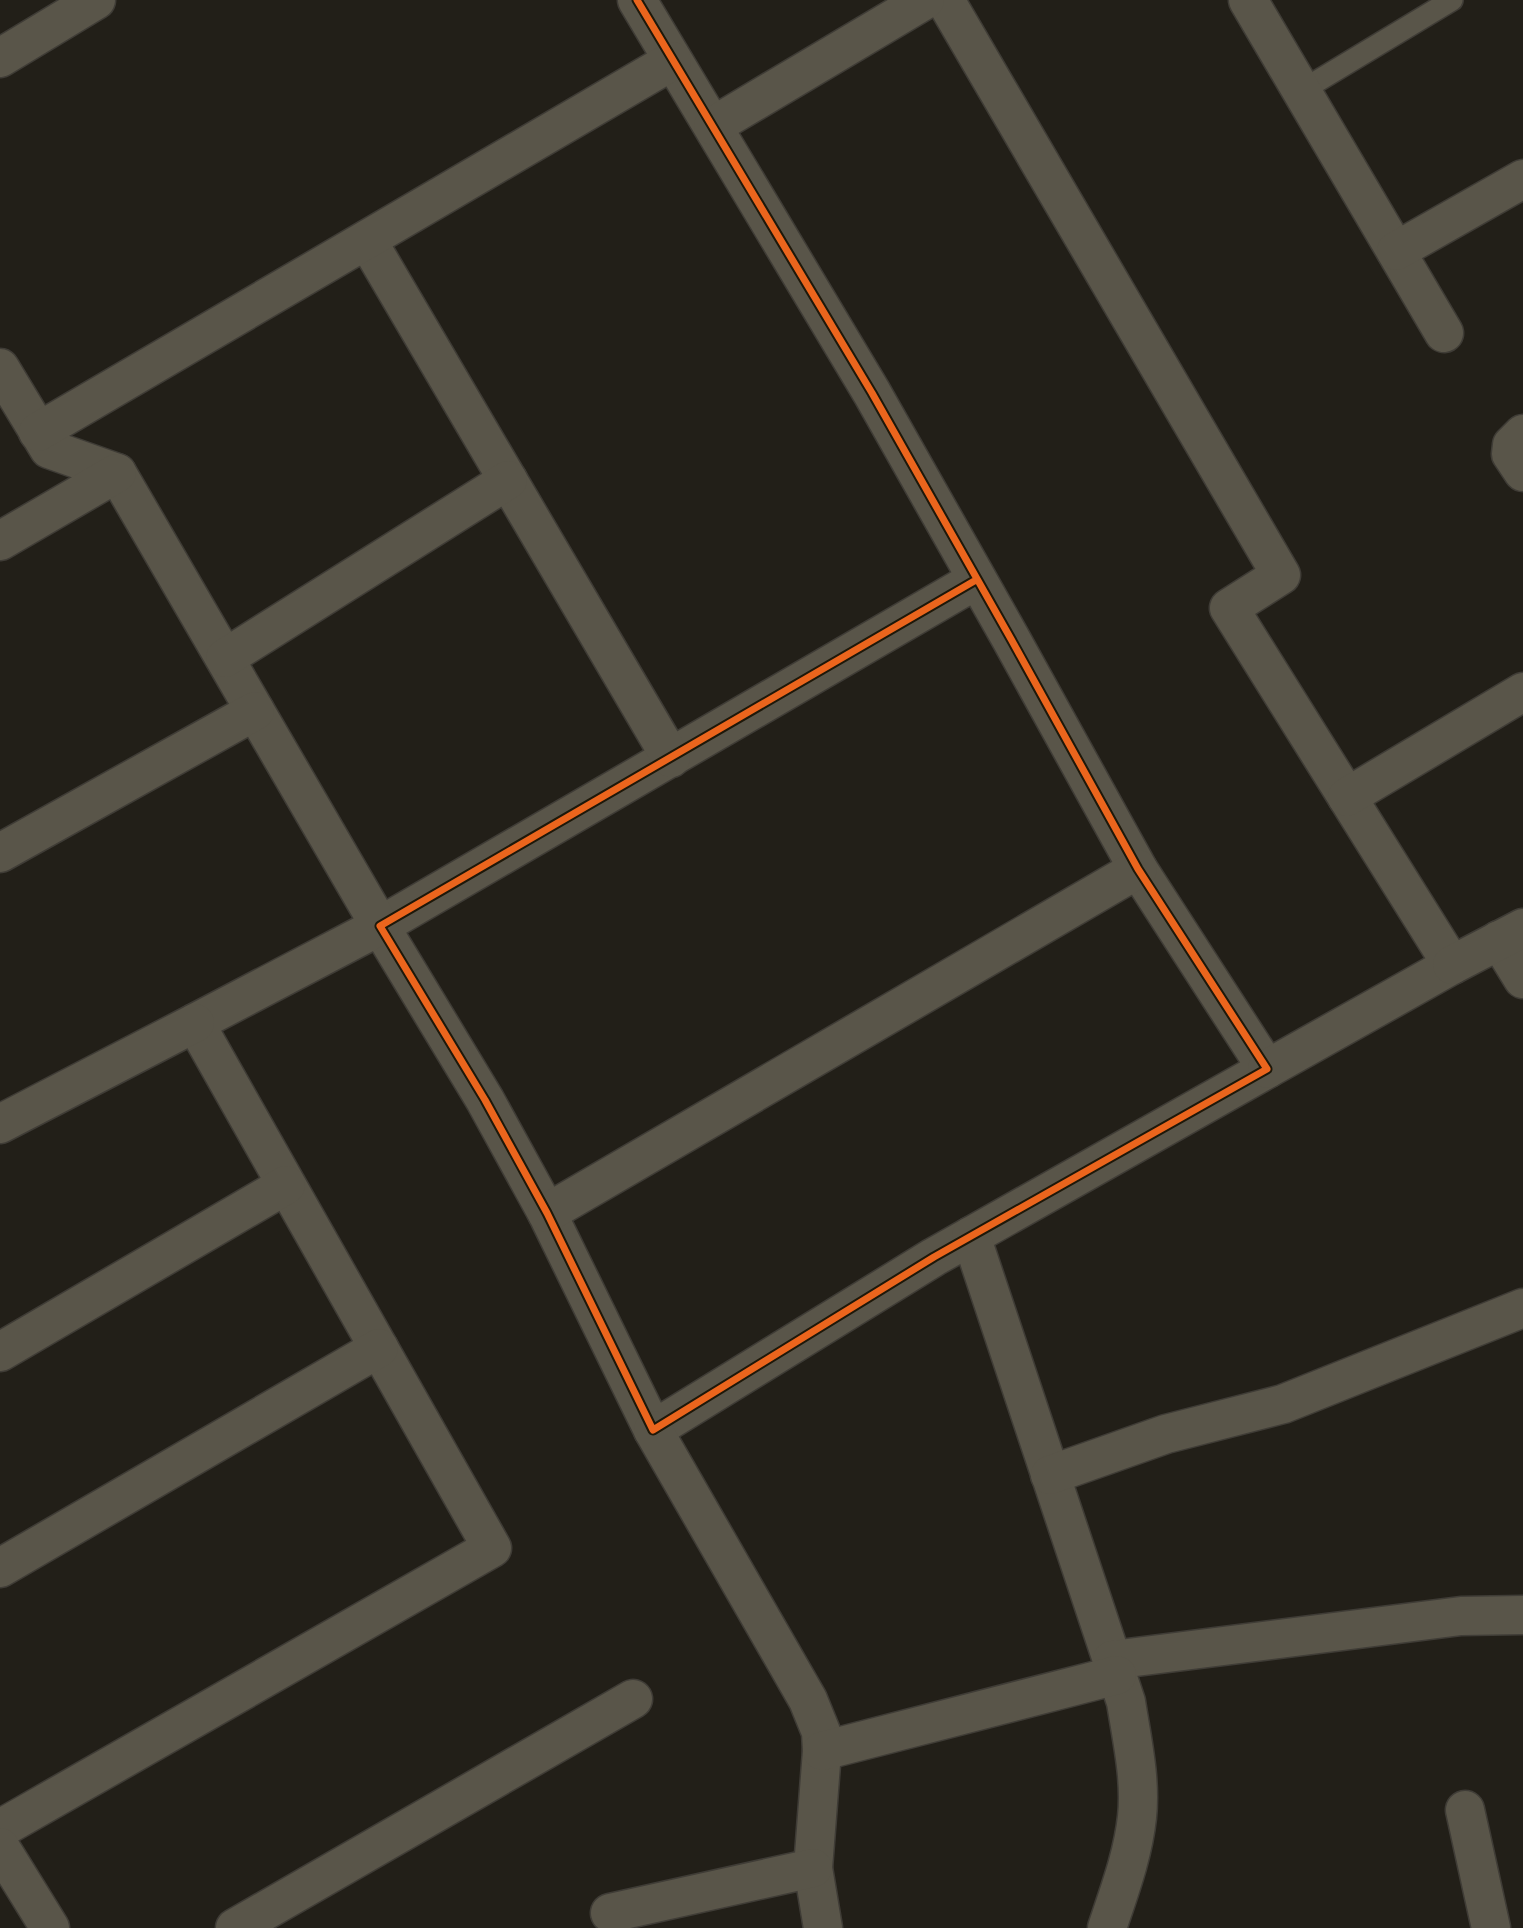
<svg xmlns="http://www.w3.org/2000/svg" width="1523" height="1928" viewBox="0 0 1523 1928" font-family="Lato,sans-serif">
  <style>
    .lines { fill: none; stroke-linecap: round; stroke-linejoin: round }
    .service-casing { stroke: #3f3c36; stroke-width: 24 }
    .minor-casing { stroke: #3f3c36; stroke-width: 41 }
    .tertiary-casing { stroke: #3f3c36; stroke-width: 41 }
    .service { stroke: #595549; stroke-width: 21 }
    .minor { stroke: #595549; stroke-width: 38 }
    .tertiary { stroke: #595549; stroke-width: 38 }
    .cycleway-casing { stroke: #1d180a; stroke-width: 11 }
    .cycleway { stroke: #eb651d; stroke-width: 7 }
  </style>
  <rect width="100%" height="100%" fill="#221f18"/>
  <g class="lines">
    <defs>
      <path id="service" d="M1301 91 1452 0"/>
      <g id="minor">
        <path d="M637 0 872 393 1011 639 1138 869 1267 1069 934 1257 653 1430 547 1213 485 1100 380 926 976 580"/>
        <path d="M945 0 1281 575 1229 608 1452 965 1267 1069"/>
        <path d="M1248 0 1444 333"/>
        <path d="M713 126 925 0"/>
        <path d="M367 240 671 758"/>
        <path d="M1396 251 1523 179"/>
        <path d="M0 368 49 449 117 473 380 926 195 1023 492 1548 0 1829"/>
        <path d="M38 432 672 61"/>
        <path d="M1523 434 1512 445 1511 454 1523 472"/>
        <path d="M0 541 117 473"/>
        <path d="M225 658 508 480"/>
        <path d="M1347 797 1523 692"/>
        <path d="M0 853 255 711"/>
        <path d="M1499 940 1523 979"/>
        <path d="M1452 965 1523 928"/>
        <path d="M0 1124 195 1023"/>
        <path d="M547 1213 1138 869"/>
        <path d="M971 1236 1126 1702C1132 1740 1141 1779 1137 1817 1133 1855 1119 1892 1107 1928"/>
        <path d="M0 1352 286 1185"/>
        <path d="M653 1430 808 1700 821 1732 822 1751 813 1868 823 1928"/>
        <path d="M1050 1475 1166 1434 1283 1404 1523 1308"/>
        <path d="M0 1568 379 1348"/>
        <path d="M1112 1660 1461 1616 1523 1615"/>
        <path d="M822 1751 1117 1675"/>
        <path d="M1465 1810 1491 1928"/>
        <path d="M0 1847 50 1928"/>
        <path d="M610 1913 813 1868"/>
        <path d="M235 1928 633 1699"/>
      </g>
      <path id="tertiary" d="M0 58 96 0"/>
    </defs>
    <use href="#service" class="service-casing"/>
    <use href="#minor" class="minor-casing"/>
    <use href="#tertiary" class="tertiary-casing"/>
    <use href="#service" class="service"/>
    <use href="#minor" class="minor"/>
    <use href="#tertiary" class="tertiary"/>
    <defs>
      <path id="cycleway" d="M637 0 872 393 1011 639 1138 869 1267 1069 934 1257 653 1430 547 1213 485 1100 380 926 976 580"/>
    </defs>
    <use href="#cycleway" class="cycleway-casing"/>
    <use href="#cycleway" class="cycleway"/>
  </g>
</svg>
